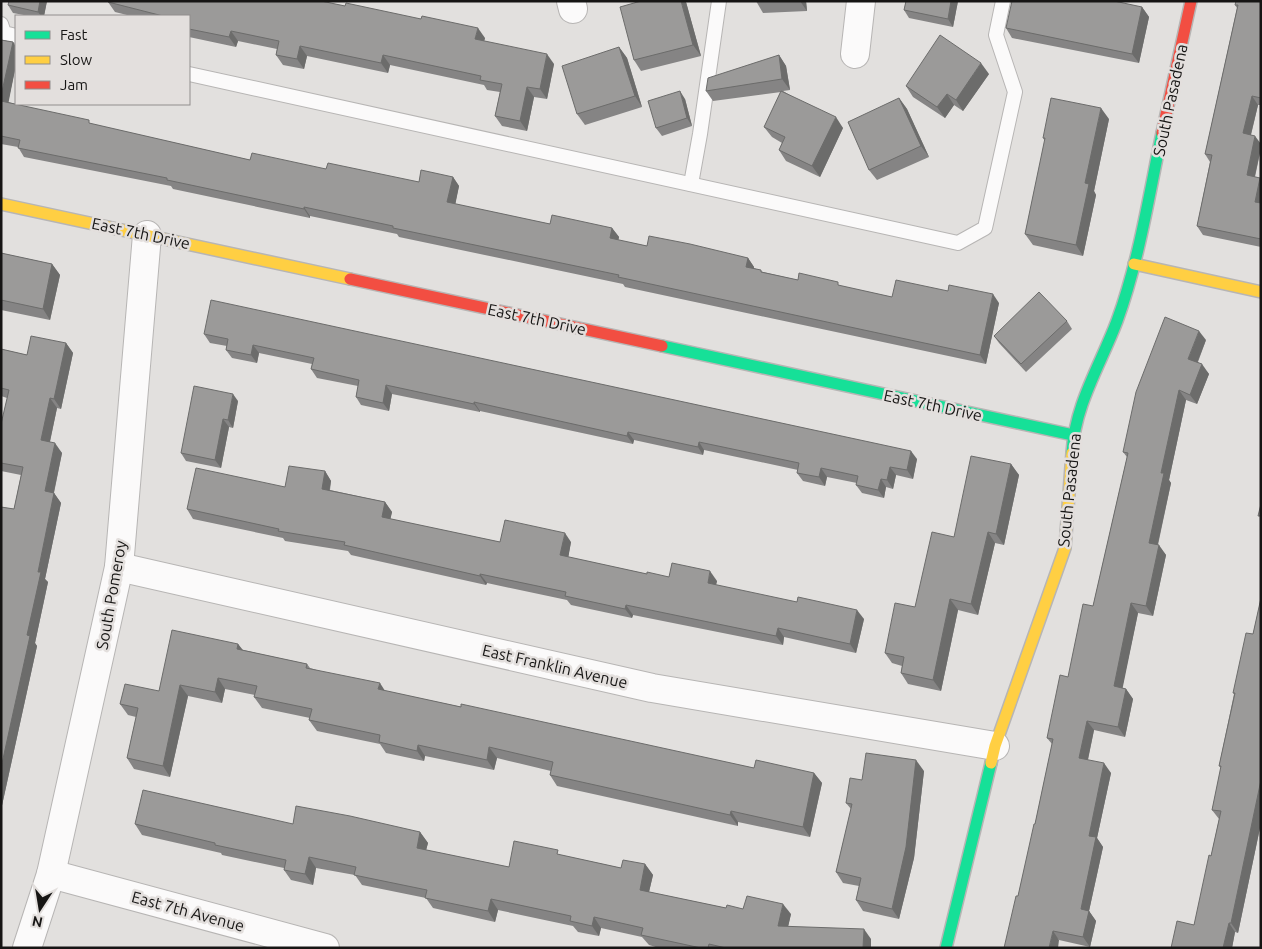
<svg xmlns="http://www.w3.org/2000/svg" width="1262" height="949" viewBox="0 0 1262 949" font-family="Ubuntu,sans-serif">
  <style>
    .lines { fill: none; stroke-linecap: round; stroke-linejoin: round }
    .lane-casing { stroke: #b7b5b4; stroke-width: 16 }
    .street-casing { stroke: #b7b5b4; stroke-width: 30 }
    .fast-casing { stroke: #b7b5b4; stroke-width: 14 }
    .slow-casing { stroke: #b7b5b4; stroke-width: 14 }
    .jam-casing { stroke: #b7b5b4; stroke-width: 14 }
    .lane { stroke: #fbfafa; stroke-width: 14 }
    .street { stroke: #fbfafa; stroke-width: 28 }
    .fast { stroke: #16e098; stroke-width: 11 }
    .slow { stroke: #ffcf43; stroke-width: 11 }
    .jam { stroke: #f24e42; stroke-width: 11 }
    .wall { fill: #858484 }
    .shaded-wall { fill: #6c6c6b }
    .building { fill: #9b9a99; stroke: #6c6c6b }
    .labels { text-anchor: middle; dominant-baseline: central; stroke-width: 5; stroke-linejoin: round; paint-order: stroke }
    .street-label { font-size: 16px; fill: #161514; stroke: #e3dfdd }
  </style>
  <rect width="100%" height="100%" fill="#e2e0de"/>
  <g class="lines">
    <defs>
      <g id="lane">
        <path d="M1 24 4 33 16 36"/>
        <path d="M189 74 958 243 985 228 1015 92 996 35 1003 1"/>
        <path d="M691 184 700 134 719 1"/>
      </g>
      <g id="street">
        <path d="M571 1 573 9"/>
        <path d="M855 54 861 1"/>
        <path d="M119 567 652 688 995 746"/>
        <path d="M51 874 325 948"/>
        <path d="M27 948 51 874 119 567 147 235"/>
      </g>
      <g id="fast">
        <path d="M662 346 1073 435"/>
        <path d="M1072 453C1075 404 1100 366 1117 321 1139 261 1149 195 1162 133"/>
        <path d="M946 948 991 763"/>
      </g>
      <g id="slow">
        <path d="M1 204 350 279"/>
        <path d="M1134 264 1261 292"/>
        <path d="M991 763 995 746 1065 548 1072 453"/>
      </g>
      <g id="jam">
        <path d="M1162 133 1191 1"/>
        <path d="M350 279 662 346"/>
      </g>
    </defs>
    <use href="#lane" class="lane-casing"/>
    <use href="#street" class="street-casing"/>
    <use href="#fast" class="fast-casing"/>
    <use href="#slow" class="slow-casing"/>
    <use href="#jam" class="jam-casing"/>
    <use href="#lane" class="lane"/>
    <use href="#street" class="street"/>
    <use href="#fast" class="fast"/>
    <use href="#slow" class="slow"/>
    <use href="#jam" class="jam"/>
  </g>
  <g class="wall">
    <path d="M47 1 44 16H29L13 13 8 5Z"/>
    <path d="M756 1H806L807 11 763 13Z"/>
    <path d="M906 1H958L953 27 909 18 904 10Z"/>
    <path d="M1261 1V105H1258L1251 135 1261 148 1255 177 1260 178 1261 180V247L1203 235 1197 226 1210 162 1205 154 1237 8 1235 5Z"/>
    <path d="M108 2 485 38 484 41 554 64 547 99 534 97 527 131 502 126 495 116 500 92 487 90 484 85 390 65 388 73 307 56 304 69 283 65 276 55 277 49 238 41 236 47 189 37V16H131L115 12Z"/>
    <path d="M686 2 701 56 641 71 634 60Z"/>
    <path d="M1142 7 1149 17 1139 63 1012 38 1006 28Z"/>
    <path d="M1 40 13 42 16 47V65L8 102 92 124 250 160 326 169 419 182 453 177 459 186 455 204 550 224 612 228 619 237 618 240 647 246 748 258 754 267V268L763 272 798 280 841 286 892 297 999 303 986 364 625 287 623 284 399 237 397 234 310 216V218L173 189 171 186 24 157 18 147 1 144Z"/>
    <path d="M619 47 627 58 642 107 585 125 577 114Z"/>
    <path d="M779 55 786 66 790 90 783 91 843 128 820 177 786 161 779 150 782 143 772 137 764 127 781 92 713 101 706 91Z"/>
    <path d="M989 74 963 111 954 105 945 118 913 97 906 86Z"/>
    <path d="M899 98 907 109 929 157 877 180 869 170Z"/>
    <path d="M685 99 692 126 662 136 656 128Z"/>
    <path d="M1109 119 1094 191 1096 195 1083 256 1033 245 1025 234 1045 141 1043 138Z"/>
    <path d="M1 253 52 264 60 275 50 320 1 310Z"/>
    <path d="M1067 321 1072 329 1026 372 999 343 994 336Z"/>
    <path d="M204 334 917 459 913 479 896 475 893 489 886 487 884 498 862 493 856 485 857 483 827 477 825 486 803 481 797 473 798 470 704 450 703 455 634 440 633 444 480 411V412L392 394 389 411 361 405 356 397 358 386 317 378 311 369 312 364 259 353 257 363 232 358 226 350 227 346 210 343Z"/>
    <path d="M1206 340 1198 362 1209 374 1197 404 1186 400 1169 480 1171 483 1158 545 1166 555 1153 616 1138 613 1122 688 1126 689 1133 699 1125 737 1094 730 1088 760 1111 773 1097 838 1103 847 1089 911 1096 921 1090 947 1059 940 1018 896 1035 824 1052 744 1047 738 1068 677 1093 606 1127 457 1123 452Z"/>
    <path d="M66 343 73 353 61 409 57 408 50 442 62 453 54 493 61 503 45 579 48 582 35 643 37 646 1 810V507L14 509 21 475 1 471V463L7 398 1 396V349L27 355Z"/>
    <path d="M238 401 233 428 229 427 221 468 186 461 181 453Z"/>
    <path d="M1011 464 1019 475 1004 545 995 543 978 615 958 610 941 691 908 684 901 673 902 666 892 663 885 653 915 607 954 537Z"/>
    <path d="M325 471 331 481 330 490 385 502 392 512 390 519 500 542H571L568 557 647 574 669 577 717 581 716 585 864 619 856 653 784 637 783 645 633 615 632 618 571 605 567 600 487 583 486 585 351 555 348 551 285 541 283 538 193 519 187 509 285 487Z"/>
    <path d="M1261 598V823L1238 933 1235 932 1232 948H1171L1194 925 1211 856 1219 819 1212 810 1221 768 1219 766 1234 694 1233 693 1253 634Z"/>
    <path d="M238 644 243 650 307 664 310 668 385 691 754 768 814 773 822 783 810 837 738 822V826L557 786 550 775 551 771 497 758 494 770 425 756 424 761 386 753 380 744 317 731 309 720 310 718 262 708 254 697 255 695 225 689 222 703 188 696 170 777 134 769 127 758 136 717 128 715 120 704 159 691Z"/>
    <path d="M924 771 914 858 899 919 863 911 856 900 859 886 843 883 836 872 851 809 846 803 862 780Z"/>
    <path d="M135 824H293L420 832 428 843 426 850 509 867 561 855 621 868 645 864 653 875 649 892 726 908 743 909 791 914 788 926 871 939V948H659L649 945 642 937 601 928 599 936 578 932 573 926 498 910 495 922 433 908 426 898 362 885 355 875 316 868 313 885 291 880 284 870V868L222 855 221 853 142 835Z"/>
  </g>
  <g class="shaded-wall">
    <path d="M40 1H47L44 16H41L38 12Z"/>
    <path d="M681 1H686V2L701 56 693 45Z"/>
    <path d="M800 1H806L807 11Z"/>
    <path d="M951 1H958L953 27 948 19Z"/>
    <path d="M1142 7 1149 17 1139 63 1132 54Z"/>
    <path d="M478 28 485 38 482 49 475 39Z"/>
    <path d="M231 31 238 41 236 47 229 37Z"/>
    <path d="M13 42 16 47V65L7 110 1 102V96Z"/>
    <path d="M300 46 307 56 304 69 297 59Z"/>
    <path d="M619 47 627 58 642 107 635 96Z"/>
    <path d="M547 54 554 64 547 99 540 89Z"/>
    <path d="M383 55 390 65 388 73 381 63Z"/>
    <path d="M779 55 786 66 790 90 782 79Z"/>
    <path d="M981 63 989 74 963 111 956 100Z"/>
    <path d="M527 87 534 97 527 131 520 121Z"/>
    <path d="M680 91 685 99 692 126 687 118Z"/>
    <path d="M947 94 954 105 945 118 937 107Z"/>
    <path d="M1252 96 1258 105 1249 142 1243 133Z"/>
    <path d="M899 98 907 109 929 157 921 146Z"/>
    <path d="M1101 108 1109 119 1094 191 1096 195 1083 256 1076 245 1085 183Z"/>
    <path d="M836 117 843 128 820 177 812 166Z"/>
    <path d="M1255 136 1261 144V148L1253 184 1247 175Z"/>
    <path d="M453 177 459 186 454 211 447 202Z"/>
    <path d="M1260 178 1261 180V210L1255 202Z"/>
    <path d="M304 207 310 216V218L304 209Z"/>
    <path d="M612 228 619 237 617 247 610 238Z"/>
    <path d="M748 258 754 267 752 276 746 267Z"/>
    <path d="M52 264 60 275 50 320 43 309Z"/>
    <path d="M993 294 999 303 986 364 980 355Z"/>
    <path d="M1199 331 1206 340 1195 368 1188 359Z"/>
    <path d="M66 343 73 353 61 409 54 399Z"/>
    <path d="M253 345 259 353 257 363 251 355Z"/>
    <path d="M1202 364 1209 374 1197 404 1190 395Z"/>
    <path d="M386 385 392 394 389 411 383 403Z"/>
    <path d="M1179 390 1186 400 1169 480 1171 483 1156 552 1149 543 1161 473Z"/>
    <path d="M233 394 238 401 233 428 228 420Z"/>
    <path d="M50 398 57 408 48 450 41 440Z"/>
    <path d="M474 402 480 411V412L474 404Z"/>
    <path d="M223 419 229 427 221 468 215 460Z"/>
    <path d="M628 432 634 440 633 444 627 436Z"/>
    <path d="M699 442 704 450 703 455 698 447Z"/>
    <path d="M55 443 62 453 52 501 45 491Z"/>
    <path d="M911 451 917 459 913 479 907 470Z"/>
    <path d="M1011 464 1019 475 1004 545 996 534Z"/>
    <path d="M890 467 896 475 893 489 887 480Z"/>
    <path d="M821 468 827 477 825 486 819 477Z"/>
    <path d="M325 471 331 481 328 498 322 489Z"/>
    <path d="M881 479 886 487 884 498 878 490Z"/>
    <path d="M54 493 61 503 45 579 48 582 35 643 37 646 1 810V768L38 572Z"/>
    <path d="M385 502 392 512 389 526 382 517Z"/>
    <path d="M988 532 995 543 978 615 971 604Z"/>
    <path d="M565 533 571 542 567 565 560 555Z"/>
    <path d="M1159 545 1166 555 1153 616 1146 606Z"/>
    <path d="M710 571 717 581 714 592 708 583Z"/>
    <path d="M480 574 487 583 486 585 480 576Z"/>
    <path d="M950 599 958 610 941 691 933 680Z"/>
    <path d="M1131 603 1138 613 1121 696 1114 686Z"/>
    <path d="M626 605 633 615 632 618 625 609Z"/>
    <path d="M857 610 864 619 856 653 850 644Z"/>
    <path d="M778 628 784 637 783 645 776 636Z"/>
    <path d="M238 644 246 655 237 649Z"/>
    <path d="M218 678 225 689 222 703 215 692Z"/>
    <path d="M380 683 387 694 378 689Z"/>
    <path d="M180 685 188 696 170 777 163 766Z"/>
    <path d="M1126 689 1133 699 1125 737 1118 727Z"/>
    <path d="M1087 721 1094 730 1086 768 1079 758Z"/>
    <path d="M418 745 425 756 424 761 417 751Z"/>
    <path d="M489 747 497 758 494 770 487 760Z"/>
    <path d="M916 760 924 771 914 858 899 919 892 909Z"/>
    <path d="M1104 763 1111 773 1097 838 1103 847 1089 911 1096 921 1090 947 1083 937 1081 909 1089 836Z"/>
    <path d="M814 773 822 783 810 837 803 827Z"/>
    <path d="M1261 780V823L1238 933 1231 923Z"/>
    <path d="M731 811 738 822V826L730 815Z"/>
    <path d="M420 832 428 843 424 858 417 848Z"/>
    <path d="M309 857 316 868 313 885 305 874Z"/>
    <path d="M645 864 653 875 647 900 640 890Z"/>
    <path d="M491 899 498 910 495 922 488 911Z"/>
    <path d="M783 904 791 914 786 936 778 926Z"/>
    <path d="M594 917 601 928 599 936 592 926Z"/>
    <path d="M1229 923 1235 932 1232 948H1223Z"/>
    <path d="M864 929 871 939V948H863Z"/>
    <path d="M1053 931 1059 940 1058 948H1049Z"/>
  </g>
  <g class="building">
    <path d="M9 1H40L38 12 8 5Z"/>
    <path d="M108 1H321L345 6 346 3 421 19 422 16 478 28 475 39 547 54 540 89 527 87 520 121 495 116 502 84 480 80 481 76 383 55 381 63 300 46 297 59 276 55 279 41 231 31 229 37 189 29V16H163L108 2Z"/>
    <path d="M641 1H681L693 45 634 60 620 7Z"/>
    <path d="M906 1H951L948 19 904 10Z"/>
    <path d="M1012 1H1114L1142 7 1132 54 1006 28Z"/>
    <path d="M1236 1H1261V98L1252 96 1243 133 1255 136 1247 175 1260 178 1255 202 1261 203V239L1197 226 1212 155 1205 154 1238 5H1235Z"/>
    <path d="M940 35 981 63 956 100 947 94 937 107 906 86Z"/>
    <path d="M1 40 13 42 1 96Z"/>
    <path d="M619 47 635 96 577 114 562 66Z"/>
    <path d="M779 55 782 79 706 91 708 78Z"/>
    <path d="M680 91 687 118 656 128 648 101Z"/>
    <path d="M781 91 836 117 812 166 779 150 785 137 764 127Z"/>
    <path d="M899 98 921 146 869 170 848 122Z"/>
    <path d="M1051 98 1101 108 1085 183 1089 184 1076 245 1025 234 1045 138H1043Z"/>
    <path d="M1 101 89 120V123L250 160 252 153 326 169 328 163 419 182 421 170 453 177 447 202 550 224 552 215 612 228 610 238 647 246 649 236 690 244 748 258 746 267 761 270V272L798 280 799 273 838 282V285L892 297 896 280 948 291 949 285 993 294 980 355 618 277 619 275 393 228V226L304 207V209L167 180V178L18 148 20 140 1 136Z"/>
    <path d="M1 253 52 264 43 309 1 300Z"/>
    <path d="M1039 292 1067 321 1021 364 994 336Z"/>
    <path d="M211 300 911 451 907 470 890 467 887 480 881 479 878 490 856 485 858 476 821 468 819 477 797 473 799 463 699 442 698 447 628 432 627 436 474 402V404L386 385 383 403 356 397 359 380 311 369 314 358 253 345 251 355 226 350 228 339 204 334Z"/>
    <path d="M1165 317 1199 331 1188 359 1202 364 1190 395 1179 390 1161 473H1164L1149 543 1159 545 1146 606 1131 603 1114 686 1126 689 1118 727 1087 721 1079 758 1104 763 1089 836 1096 837 1081 909 1089 911 1083 937 1053 931 1049 948H1004L1016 896H1018L1034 824H1035L1053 739 1047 738 1060 675 1068 677 1083 604 1093 606 1128 453 1123 452 1136 392Z"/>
    <path d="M31 336 66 343 54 399 50 398 41 440 55 443 45 491 54 493 38 572H41L27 635 30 636 1 768V507L14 509 23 467 1 463V424L9 390 1 388V349L27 355Z"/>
    <path d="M194 386 233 394 228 420 223 419 215 460 181 453Z"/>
    <path d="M971 456 1011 464 996 534 988 532 971 604 950 599 933 680 901 673 904 657 885 653 895 603 915 607 932 532 954 537Z"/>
    <path d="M289 466 325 471 322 489 385 502 382 517 500 542 505 520 565 533 560 555 647 574V572L669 577 672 563 710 571 708 583 797 602 798 597 857 610 850 644 778 628 776 636 626 605 625 609 565 596 566 592 480 574V576L344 545 345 542 278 531 279 529 187 509 196 468 285 487Z"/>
    <path d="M1261 504V516H1258Z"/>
    <path d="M1261 598V780L1231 923H1229L1223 948H1171L1177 921 1194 925 1209 855 1211 856 1221 811 1212 810 1221 766H1219L1235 693H1233L1246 633 1253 634Z"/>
    <path d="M172 630 238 644 237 649 307 664 306 668 380 683 378 689 461 707V704L754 768 756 760 814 773 803 827 731 811 730 815 550 775 553 762 489 747 487 760 418 745 417 751 379 742 380 735 309 720 312 709 254 697 257 686 218 678 215 692 180 685 163 766 127 758 138 708 120 704 125 684 159 691Z"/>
    <path d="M866 753 916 760 906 847 892 909 856 900 861 878 836 872 852 804 846 803 850 778 862 780Z"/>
    <path d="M143 790 293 824 296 806 350 816 420 832 417 848 509 867 514 841 558 850 557 854 621 868 623 860 645 864 640 890 726 908 727 905 743 909 747 896 783 904 778 926 864 929 863 948H726L709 944 708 948H701L641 935 643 928 594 917 592 926 570 921 571 916 491 899 488 911 425 898 427 890 354 875 356 867 309 857 305 874 284 870 286 860 215 845V843L135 824Z"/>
  </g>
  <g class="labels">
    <g class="street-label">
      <text transform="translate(1170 100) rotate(-78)">South Pasadena</text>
      <text transform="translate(141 233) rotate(12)">East 7th Drive</text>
      <text transform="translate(537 319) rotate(12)">East 7th Drive</text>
      <text transform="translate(933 405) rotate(12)">East 7th Drive</text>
      <text transform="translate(1069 490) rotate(-84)">South Pasadena</text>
      <text transform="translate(111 595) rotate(-80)">South Pomeroy</text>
      <text transform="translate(555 666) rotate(13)">East Franklin Avenue</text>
      <text transform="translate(188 911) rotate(15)">East 7th Avenue</text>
    </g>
  </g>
  <rect width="1262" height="949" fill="none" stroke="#161514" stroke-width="5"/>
  <rect x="15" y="15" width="175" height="90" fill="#e3dfdd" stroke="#918e8d"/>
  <rect x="25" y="31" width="25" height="8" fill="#16e098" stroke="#918e8d"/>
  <text x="60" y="40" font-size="15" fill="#161514">Fast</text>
  <rect x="25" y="56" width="25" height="8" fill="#ffcf43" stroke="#918e8d"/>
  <text x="60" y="65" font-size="15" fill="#161514">Slow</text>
  <rect x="25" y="81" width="25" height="8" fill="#f24e42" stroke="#918e8d"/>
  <text x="60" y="90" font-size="15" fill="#161514">Jam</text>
  <g transform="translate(40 909) rotate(192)" stroke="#e3dfdd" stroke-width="4" paint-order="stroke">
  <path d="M0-4L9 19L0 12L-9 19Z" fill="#161514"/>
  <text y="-8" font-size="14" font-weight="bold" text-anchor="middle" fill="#161514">N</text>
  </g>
</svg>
